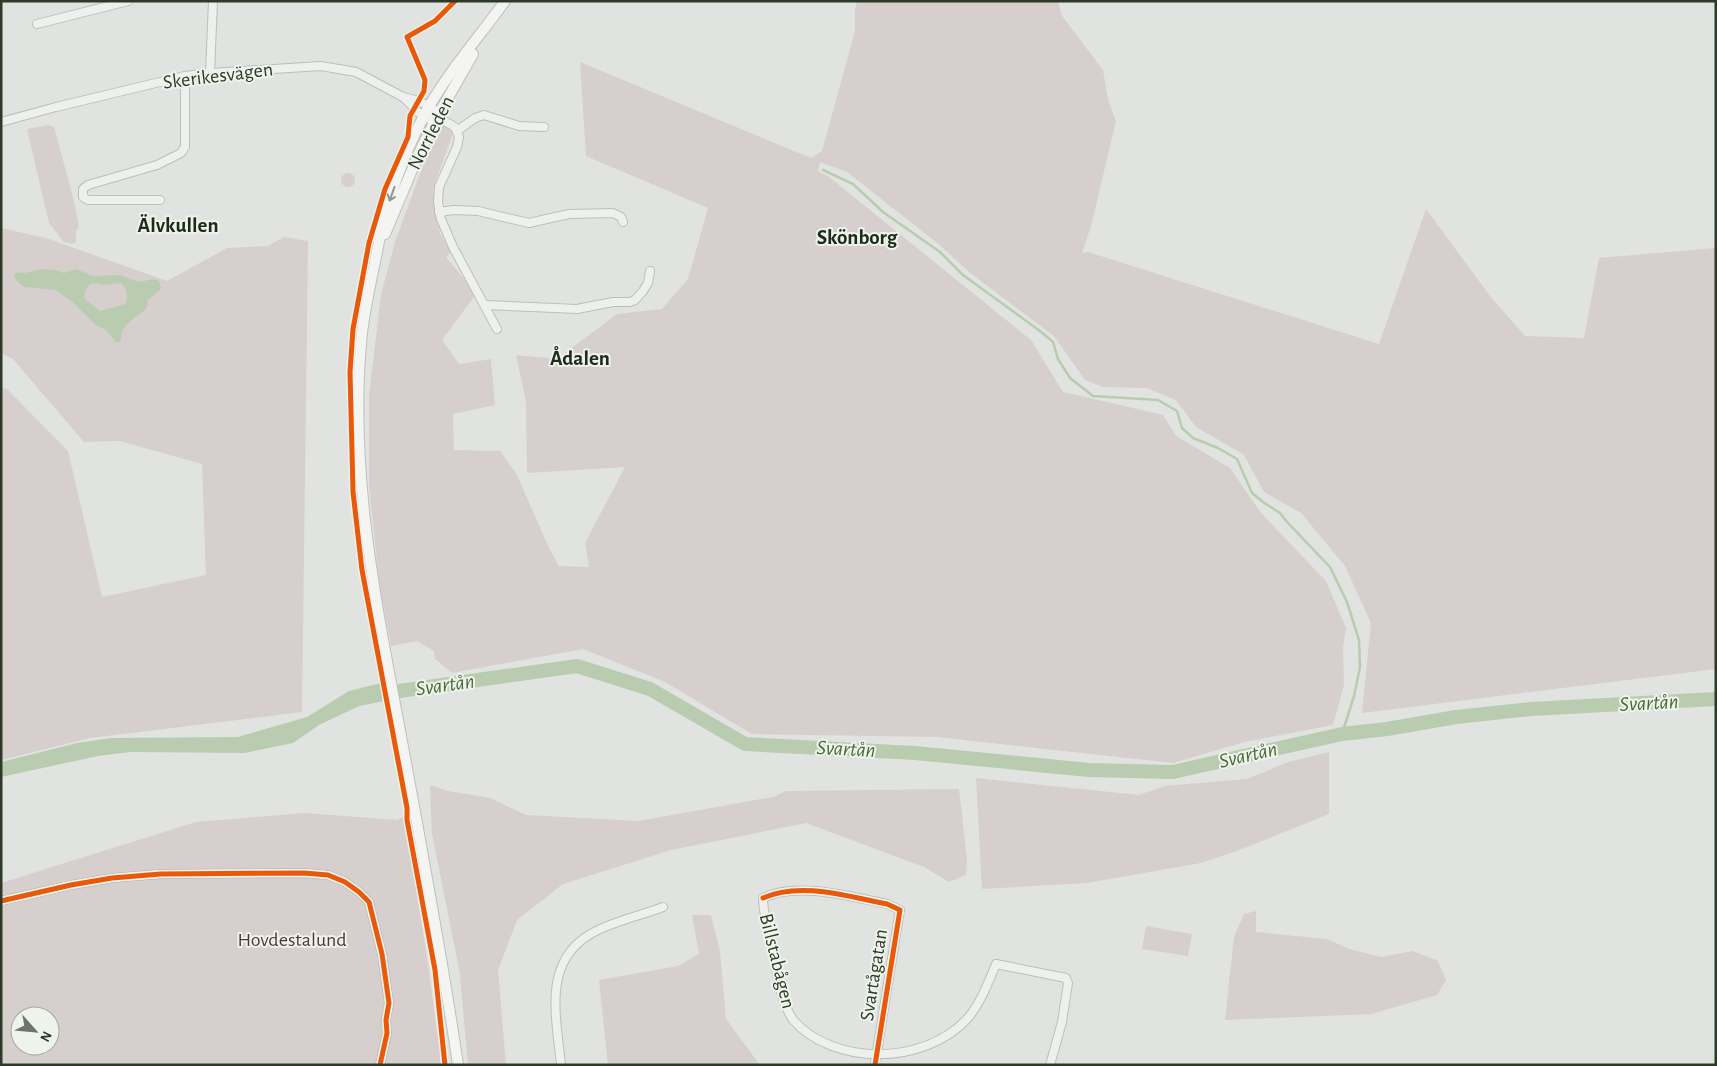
<svg xmlns="http://www.w3.org/2000/svg" width="1717" height="1066" viewBox="0 0 1717 1066" font-family="'Alegreya Sans',sans-serif">
  <style>
    .green { fill: #d6cfce; fill-rule: evenodd }
    .water { fill: #baccb0; fill-rule: evenodd }
    .lines { fill: none; stroke-linecap: round; stroke-linejoin: round }
    .stream { stroke: #baccb0; stroke-width: 2.5 }
    .river { stroke: #baccb0; stroke-width: 14 }
    .minor-casing { stroke: #bcbfbb; stroke-width: 10 }
    .major-casing { stroke: #bdc1bc; stroke-width: 12 }
    .minor { stroke: #eef0ee; stroke-width: 8 }
    .major { stroke: #f4f4f3; stroke-width: 10 }
    .cycleway-casing { stroke: #eef3ec; stroke-width: 8 }
    .cycleway { stroke: #e8590c; stroke-width: 5 }
    .oneway { stroke: #90978e }
    .labels { text-anchor: middle; dominant-baseline: central; stroke-width: 4; stroke-linejoin: round; paint-order: stroke }
    .street-label { font-size: 20px; fill: #2d3a28; stroke: #eef3ec }
    .park-label { font-size: 20px; fill: #553739; stroke: #eef3ec }
    .neighbourhood-label { font-size: 21px; font-weight: bold; fill: #1e2b1b; stroke: #eef3ec }
    .water-label { font-size: 21px; font-style: italic; fill: #476a37; stroke: #eef3ec }
  </style>
  <rect width="100%" height="100%" fill="#e0e3df"/>
  <g class="green">
    <path d="M857 1H1058L1062 16 1103 70 1108 100 1116 121 1091 226 1082 253 1088 252 1379 344 1426 209 1490 296 1525 336 1584 338 1599 258 1716 248V669L1362 713 1371 623 1345 566 1301 513 1264 492 1244 455 1196 427 1176 400 1147 388 1103 387 1085 380 1054 336 969 272 941 246 847 172 820 162 818 171 829 177 1031 340 1063 392 1163 415 1176 436 1230 468 1261 513 1326 581 1346 628 1343 648 1344 685 1333 725 1244 742 1173 763 937 737 752 734 665 682 583 649 452 673 435 659 434 651 417 641 391 646 379 581 369 484V395L381 295 395 242 421 171 443 124 453 133 433 189 440 233 451 252 446 257 476 294 442 340 459 364 491 359 495 405 453 414 454 450 500 451 516 473 549 548 559 566 589 567 585 543 625 467 527 473 526 401 516 355 557 359 617 314 662 309 688 279 708 208 586 156 580 62 811 158 822 151 855 31V9Z"/>
    <path d="M48 125 54 127 74 201 79 227 76 231V242L72 244 64 242 49 223 27 129Z"/>
    <circle cx="348" cy="180" r="7"/>
    <path d="M1 228 46 238 167 281 227 248 268 246 284 237 308 241 302 712 90 738 1 760V387L7 389 68 451 102 597 206 575 202 464 120 441 84 442 13 359 1 353Z"/>
    <path d="M1329 752V814L1237 851 1201 863 1087 883 982 889 976 778 1139 795 1165 786 1247 779 1288 762Z"/>
    <path d="M430 785 448 791 490 798 526 815 638 821 773 797 786 791 959 789 967 859 966 875 949 882 924 867 806 823 671 850 563 884 517 920 498 970 506 1065H468L460 974 432 834Z"/>
    <path d="M305 813 397 820 405 816 426 950 440 1053V1065H1V883L196 822ZM20 1016H50V1046H20Z"/>
    <path d="M1256 911V932L1327 939 1349 949 1381 957 1413 951 1438 961 1446 980 1437 995 1371 1014 1225 1020 1234 937 1244 914Z"/>
    <path d="M692 915H711L720 952 726 1019 760 1065H608L599 980 678 966 699 954Z"/>
    <path d="M1146 926 1192 934 1188 956 1142 949Z"/>
  </g>
  <g class="water">
    <path d="M44 269 55 270 64 273 77 269 92 276 120 275 139 282 153 279 159 281 161 289 148 300 146 309 128 323 122 331 120 342H116L106 330 96 325 71 301 56 290 24 287 16 280 14 275 17 272 24 273ZM96 283 103 285 121 283C128 290 128 295 126 304L100 311 84 298 85 291 90 284Z"/>
    <path d="M381 683 384 701 359 706 319 725 293 743 244 753 130 752 98 756 1 777V762L77 743 112 738 238 737 307 717 349 691Z"/>
  </g>
  <g class="lines">
    <path class="stream" d="M823 170 853 184 883 212 940 252 963 275 1040 331 1053 342 1058 359 1070 378 1093 396 1158 400 1177 411 1182 428 1193 438 1218 448 1237 459 1252 493 1263 502 1280 513 1287 522 1330 567 1347 602 1359 640 1360 667 1354 696 1342 734"/>
    <path class="river" d="M364 696 577 666 650 689 745 744 915 753 1089 770 1173 772 1342 734 1387 729 1456 717 1531 709 1716 699"/>
    <defs>
      <g id="minor">
        <path d="M37 24 128 1"/>
        <path d="M210 73 213 1"/>
        <path d="M403 97 418 112 434 122"/>
        <path d="M437 117 455 127 459 137 457 147 439 187 438 202 441 219 453 247 497 329"/>
        <path d="M1 122 56 107 185 76 210 73 321 66 356 72 403 97 419 101 439 112"/>
        <path d="M457 131 475 118 484 115 519 126 544 127"/>
        <path d="M160 200H88L83 197V189L88 185 157 165 181 153 185 147V76"/>
        <path d="M439 212 454 210 478 211 529 223 569 214 613 213 621 217 623 222"/>
        <path d="M485 305 577 309 613 302H630L635 300 643 291 648 283 650 271"/>
        <path d="M1 901 71 885 112 878 161 874 304 873 328 875 345 882 359 892 369 902 382 954 389 1003 386 1020 387 1033 380 1065"/>
        <path d="M561 1065C556 1014 541 957 598 930 619 920 642 915 663 907"/>
        <path d="M875 1065V1063L900 910 887 904C852 897 796 881 763 898 763 915 769 934 773 951 777 973 780 1000 793 1020 834 1066 924 1066 968 1018 981 1002 988 983 996 964L1066 978 1068 983 1062 1022 1050 1065"/>
      </g>
      <g id="major">
        <path d="M385 234 420 151 437 117 473 54"/>
        <path d="M458 1065C442 955 421 845 401 736 376 603 348 469 362 333 365 309 370 285 375 262 379 242 382 222 389 202 398 172 412 137 427 110 449 71 479 37 505 1"/>
      </g>
    </defs>
    <use href="#minor" class="minor-casing"/>
    <use href="#major" class="major-casing"/>
    <use href="#minor" class="minor"/>
    <use href="#major" class="major"/>
    <defs>
      <g id="cycleway">
        <path d="M763 898C801 881 849 897 887 904L900 910 875 1065"/>
        <path d="M1 901 71 885 112 878 161 874 304 873 328 875 345 882 359 892 369 902 382 954 389 1003 386 1020 387 1033 380 1065"/>
        <path d="M445 1065 435 970 407 820V808L362 570 353 492 350 372 353 329 369 243 385 189 408 137 410 116 424 91 425 80 407 37 435 21 455 1"/>
      </g>
    </defs>
    <use href="#cycleway" class="cycleway-casing"/>
    <use href="#cycleway" class="cycleway"/>
  </g>
  <defs><path id="oneway-shaft" d="M-6 0H5M1.5-3L5.5 0L1.5 3" fill="none" stroke-width="1.6" stroke-linecap="round" stroke-linejoin="round" transform="scale(1.25)"/></defs>
  <use class="oneway" href="#oneway-shaft" transform="translate(392 194) rotate(110)"/>
  <g class="labels">
    <g class="street-label">
      <text transform="translate(218 76) rotate(-7)">Skerikesvägen</text>
      <text transform="translate(431 133) rotate(-63)">Norrleden</text>
      <text transform="translate(777 961) rotate(76)">Billstabågen</text>
      <text transform="translate(874 975) rotate(-81)">Svartågatan</text>
    </g>
    <g class="park-label">
      <text x="292" y="940">Hovdestalund</text>
    </g>
    <g class="neighbourhood-label">
      <text x="178" y="225">Älvkullen</text>
      <text x="857" y="237">Skönborg</text>
      <text x="580" y="358">Ådalen</text>
    </g>
    <g class="water-label">
      <text transform="translate(445 685) rotate(-8)">Svartån</text>
      <text transform="translate(1649 703) rotate(-3)">Svartån</text>
      <text transform="translate(846 749) rotate(3)">Svartån</text>
      <text transform="translate(1248 755) rotate(-13)">Svartån</text>
    </g>
  </g>
  <rect width="1717" height="1066" fill="none" stroke="#2d3a28" stroke-width="5"/>
  <g transform="translate(35 1031) rotate(117)"><circle r="24" fill="#eef3ec" stroke="#a1a99e"/>
  <path d="M0-4L9 19L0 12L-9 19Z" fill="#6c7568"/>
  <text y="-8" font-size="14" font-weight="bold" text-anchor="middle" fill="#2d3a28">N</text>
  </g>
</svg>
